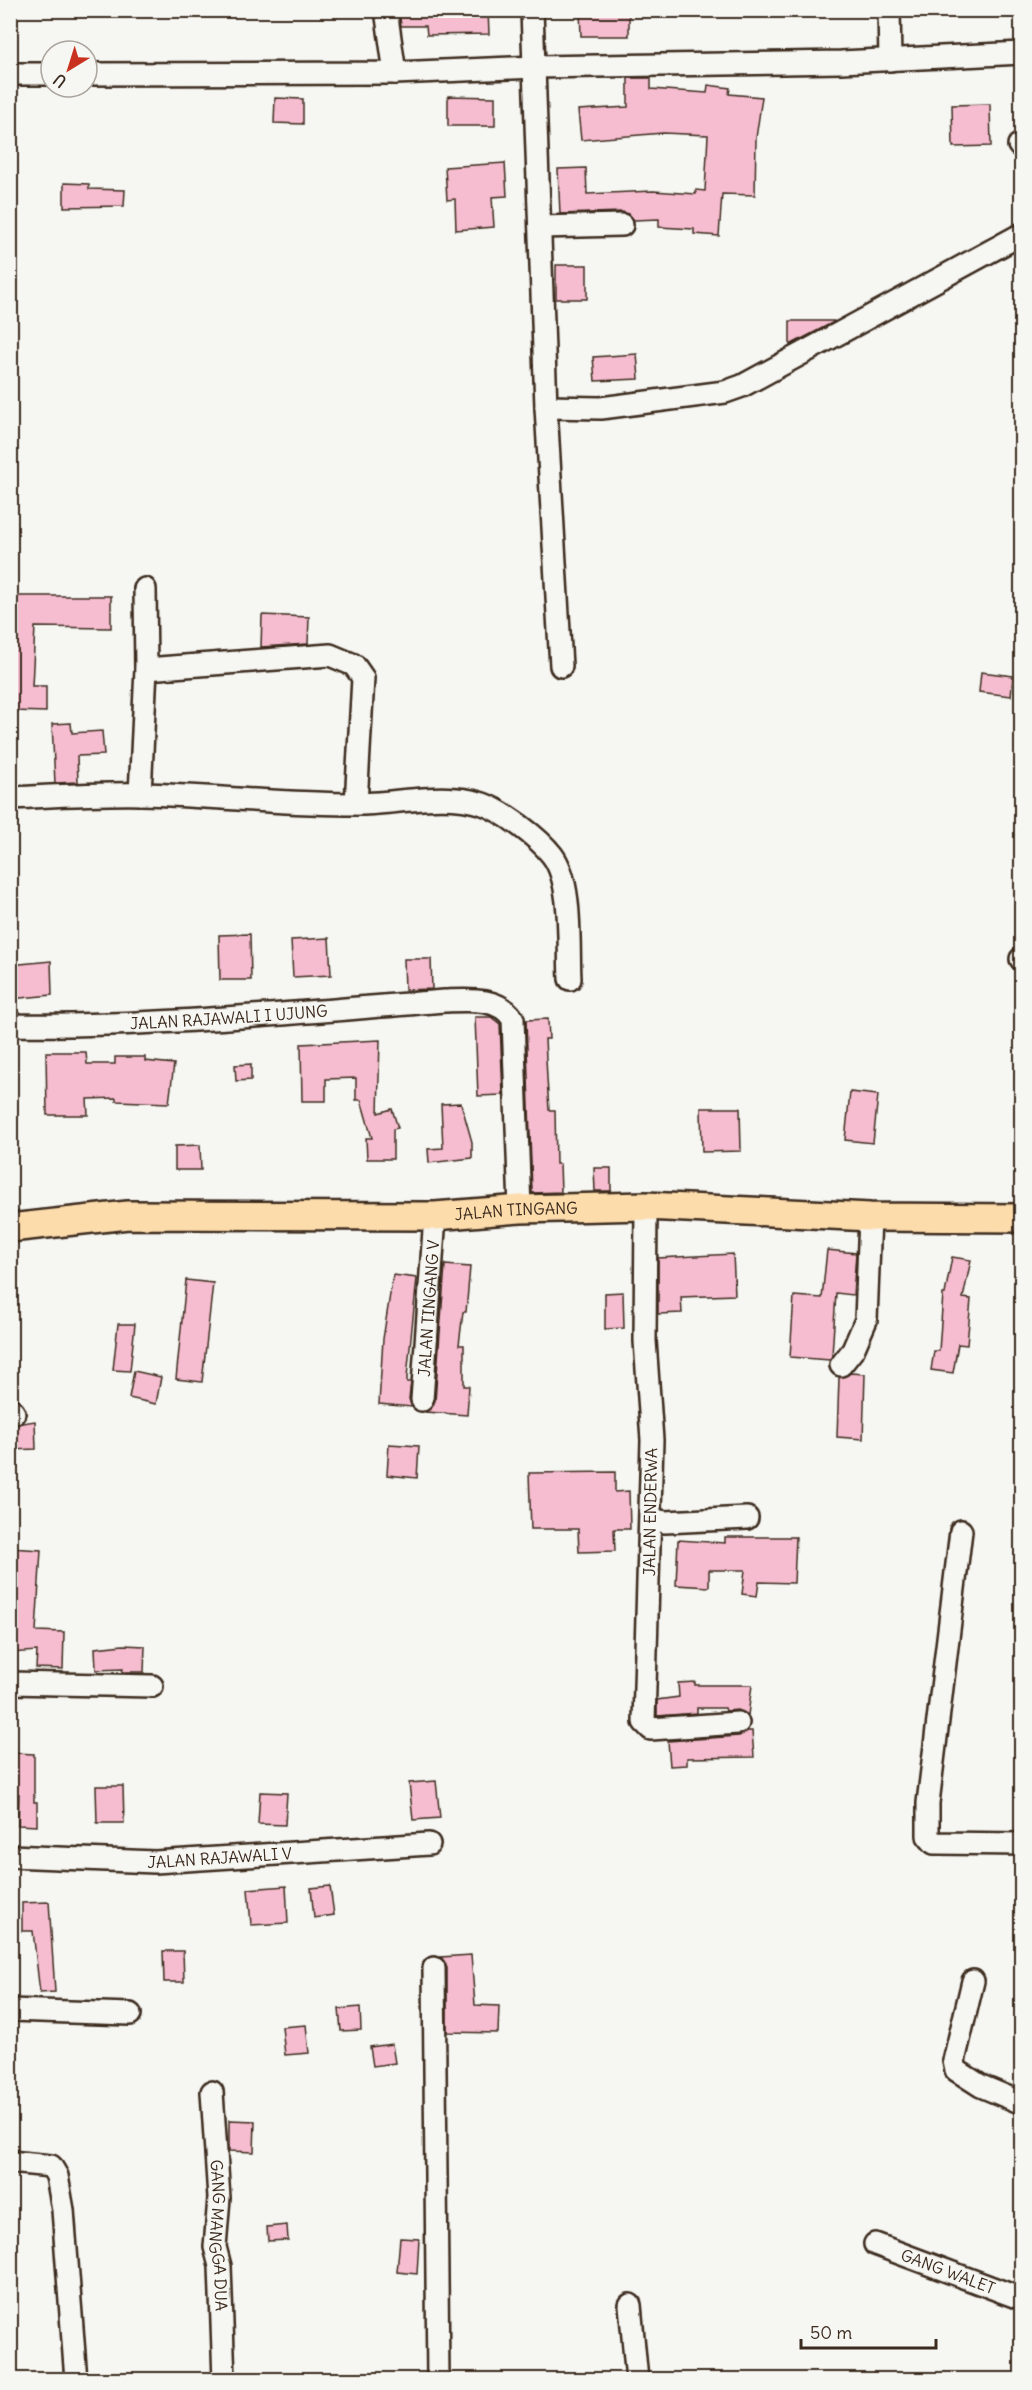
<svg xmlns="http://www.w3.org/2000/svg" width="1032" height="2390" viewBox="0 0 1032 2390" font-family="Delius,sans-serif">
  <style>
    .building { fill: #f6bdd0; stroke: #3b2a1e; stroke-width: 1.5 }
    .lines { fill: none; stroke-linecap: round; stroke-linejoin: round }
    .minor-casing { stroke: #3b2a1e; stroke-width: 26 }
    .major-casing { stroke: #3b2a1e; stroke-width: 32 }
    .minor { stroke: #f6f6f2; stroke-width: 21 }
    .major { stroke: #fddcac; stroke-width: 27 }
    .labels { text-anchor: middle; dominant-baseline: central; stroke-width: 5; stroke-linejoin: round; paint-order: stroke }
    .street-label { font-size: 16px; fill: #3b2a1e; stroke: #f6f6f2 }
  </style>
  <rect width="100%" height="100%" fill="#f6f6f2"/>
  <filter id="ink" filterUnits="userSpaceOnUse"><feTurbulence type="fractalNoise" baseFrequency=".0167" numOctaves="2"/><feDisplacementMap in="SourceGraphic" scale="12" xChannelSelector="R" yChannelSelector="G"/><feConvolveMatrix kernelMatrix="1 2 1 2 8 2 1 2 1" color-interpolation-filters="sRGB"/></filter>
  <g filter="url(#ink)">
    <g class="building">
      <path d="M399 10 488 11 489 34 427 35 426 26H401Z"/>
      <path d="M580 10H629V36H581Z"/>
      <path d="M628 78H651V89L707 93 708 85 730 88 729 94 762 97 756 138 755 195 722 194 719 236 694 234V229L659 227V219L634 220 629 214 622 212 560 214 558 169 586 168 587 194 653 191 696 194V190L705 191 708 135 663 133 581 140 578 110 628 107Z"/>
      <path d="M448 96 495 97V126H448Z"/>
      <path d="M275 98 303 99V124L274 123Z"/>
      <path d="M990 104 991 146 953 147 952 105Z"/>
      <path d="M505 163 507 196 492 197 494 227 456 230 455 199 447 200 445 167Z"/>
      <path d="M64 183 89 184V189L125 190 124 206 64 207Z"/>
      <rect x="556" y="265" width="31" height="34"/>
      <path d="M790 321H834V322L790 345Z"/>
      <path d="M637 354 639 379 595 381 593 357Z"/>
      <path d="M10 596H111V628L35 627 32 686H46V712L13 711Z"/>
      <path d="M262 615 309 617 308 644 261 647Z"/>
      <path d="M981 672 1013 676 1011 696 979 692Z"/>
      <path d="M71 723 72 733 102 731 104 755 77 756 78 782 55 783 52 724Z"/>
      <path d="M250 934 251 980H220L219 935Z"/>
      <path d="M329 938 331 975 293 977 291 940Z"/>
      <path d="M404 959H431L432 989 405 990Z"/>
      <path d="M51 961 52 995 10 999V965Z"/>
      <path d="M475 1017H491L500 1024 503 1095 478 1096Z"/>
      <path d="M548 1019 549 1039H545L547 1078 549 1110H555L556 1164H560L561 1192 532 1193 526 1020Z"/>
      <path d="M380 1040 378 1113 392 1109 398 1128 393 1129V1159H367L366 1138H372L361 1100H356V1078L326 1079V1101H302L301 1044Z"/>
      <path d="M46 1052H86L87 1064H115V1057H145V1061L174 1064 169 1103 116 1101V1098L87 1099 88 1115H47Z"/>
      <path d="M251 1064V1080L236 1081 235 1065Z"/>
      <path d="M850 1092 878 1095 873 1143 845 1140Z"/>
      <path d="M461 1103 472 1142V1158L429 1163 428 1149 443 1148 441 1104Z"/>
      <path d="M701 1108H740L741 1151 702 1152Z"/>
      <path d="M200 1145 201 1170H175V1146Z"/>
      <path d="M594 1168H611V1191H595Z"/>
      <path d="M827 1250 856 1253 853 1295 836 1293 832 1356 830 1360 790 1357 794 1296 822 1298Z"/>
      <path d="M733 1254 735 1295 681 1297 682 1313 658 1314V1258Z"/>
      <path d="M952 1257 971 1260 963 1298 971 1299 967 1345 958 1344 953 1373 931 1370 934 1351H939L943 1294H945Z"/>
      <path d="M445 1265 470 1267 466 1312H463L459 1345H464V1386H469L467 1415 426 1412 435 1401Z"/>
      <path d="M393 1275 417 1278 407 1377V1382H411L409 1399 412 1407 379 1404 383 1339Z"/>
      <path d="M186 1280 213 1283 202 1382 176 1379Z"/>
      <path d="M623 1292 624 1328 605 1329V1293Z"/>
      <path d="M118 1324H135L130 1371 113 1370Z"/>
      <path d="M134 1371 161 1377 156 1404 129 1398Z"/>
      <path d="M850 1373 865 1374 863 1439 837 1437 839 1378Z"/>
      <path d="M35 1421 36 1449 10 1450V1425Z"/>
      <path d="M389 1444 419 1446 417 1478 387 1475Z"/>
      <path d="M615 1472V1492L629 1491 630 1529H614L615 1551 579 1552 578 1529H531L529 1473Z"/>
      <path d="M725 1537H796L794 1583 759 1582 757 1596 742 1594 745 1570H709V1587L676 1585 678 1540 725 1543Z"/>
      <path d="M10 1548 41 1550 36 1631 64 1632 63 1669 36 1668 37 1651 10 1653Z"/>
      <path d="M123 1645 145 1646 144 1672H122L123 1669 96 1670 95 1648Z"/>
      <path d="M695 1682V1685H752L748 1715 738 1710 726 1711 725 1708H697V1713L657 1716V1700L679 1697 678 1683Z"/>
      <path d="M747 1731H752L754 1757 687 1758V1765L670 1766 668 1741 739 1736Z"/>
      <path d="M14 1753 34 1754V1802H37V1826L18 1825 19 1794H13Z"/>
      <path d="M436 1781 440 1818 413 1820 409 1783Z"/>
      <path d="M96 1786H123L124 1823H97Z"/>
      <path d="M260 1792 287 1793 285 1825 258 1824Z"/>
      <path d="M286 1886 288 1923 251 1925 248 1889Z"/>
      <path d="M330 1886 334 1915 314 1918 311 1888Z"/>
      <path d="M49 1902 55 1992 40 1993 33 1931H22V1903Z"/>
      <path d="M163 1951H183L184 1982H164Z"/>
      <path d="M471 1955 475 2005 499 2006 498 2033 447 2032V1968L441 1957Z"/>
      <path d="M360 2007 361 2030 341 2031 339 2009Z"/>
      <path d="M306 2025 309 2053 285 2055 282 2027Z"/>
      <path d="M392 2044 395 2063 373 2066 370 2047Z"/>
      <path d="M229 2120 255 2121 254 2152 229 2151Z"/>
      <path d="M287 2225 288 2240 268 2241 267 2227Z"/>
      <path d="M400 2238 419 2239 417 2274 397 2272Z"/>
    </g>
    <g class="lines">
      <defs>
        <g id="minor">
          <path d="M386 10 395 73"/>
          <path d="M532 10 546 407 561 666"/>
          <path d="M889 10 890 60"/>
          <path d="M10 74H51"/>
          <path d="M87 74 395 73 535 67 841 62 1022 53"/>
          <path d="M1019 145H1022"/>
          <path d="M540 227 622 225"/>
          <path d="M546 407 601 408 725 392 742 386 1022 234"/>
          <path d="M145 589 146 669"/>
          <path d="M140 794 146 669 330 655 354 665 363 678 356 804"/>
          <path d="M10 798C54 796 99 793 142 794 213 796 285 804 356 804 396 804 444 791 483 804 503 811 539 838 552 855 573 882 568 945 570 979"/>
          <path d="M1021 959H1022"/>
          <path id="s1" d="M10 1025C156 1027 301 1012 445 1001 469 1000 499 997 513 1019L520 1209"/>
          <path d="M646 1206 645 1341 652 1440 644 1722 651 1729 738 1723"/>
          <path d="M841 1365 853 1350 866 1320 870 1217"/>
          <path id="s2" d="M422 1400 435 1216"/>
          <path d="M10 1408 14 1413"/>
          <path d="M651 1519 665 1522 747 1518"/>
          <path d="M961 1531 928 1803V1836L934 1843 1022 1844"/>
          <path d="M10 1683 152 1686"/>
          <path id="s3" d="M10 1856 155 1862 429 1844"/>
          <path d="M434 1968 438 2380"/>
          <path d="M973 1981 954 2061 956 2070 981 2086 1022 2103"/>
          <path d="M10 2010 130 2014"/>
          <path id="s4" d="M212 2092 219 2198 215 2247 220 2266 224 2380"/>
          <path d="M10 2162 51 2166 57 2176 63 2210 76 2380"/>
          <path id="s5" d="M875 2244 1022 2299"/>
          <path d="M630 2305 637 2380"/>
        </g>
        <g id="major">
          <path id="s6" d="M10 1228 128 1215 435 1216 520 1209 646 1206 870 1217 1022 1218"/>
        </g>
      </defs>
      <use href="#minor" class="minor-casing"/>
      <use href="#major" class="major-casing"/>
      <use href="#minor" class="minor"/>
      <use href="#major" class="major"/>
    </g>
  </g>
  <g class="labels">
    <g class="street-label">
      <text stroke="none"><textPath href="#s1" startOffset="219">JALAN RAJAWALI I UJUNG</textPath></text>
      <text stroke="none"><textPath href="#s6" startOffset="507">JALAN TINGANG</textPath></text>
      <text stroke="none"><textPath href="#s2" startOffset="92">JALAN TINGANG V</textPath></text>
      <text transform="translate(650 1512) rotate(-89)">JALAN ENDERWA</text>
      <text stroke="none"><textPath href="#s3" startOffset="210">JALAN RAJAWALI V</textPath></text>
      <text stroke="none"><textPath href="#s4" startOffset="144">GANG MANGGA DUA</textPath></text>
      <text stroke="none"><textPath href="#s5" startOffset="78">GANG WALET</textPath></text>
    </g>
  </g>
  <rect width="1032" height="2390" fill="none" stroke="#f6f6f2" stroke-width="36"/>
  <rect x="18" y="18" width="996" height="2354" fill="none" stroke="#3b2a1e" stroke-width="2" filter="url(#ink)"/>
  <g transform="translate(69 69) rotate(218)"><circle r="28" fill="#f6f6f2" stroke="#aba49d" stroke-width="1.5"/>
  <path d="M0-4.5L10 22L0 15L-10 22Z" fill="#c8321e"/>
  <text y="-9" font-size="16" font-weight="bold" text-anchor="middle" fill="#3b2a1e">U</text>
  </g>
  <path d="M801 2339v9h135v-9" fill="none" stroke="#3b2a1e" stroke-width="3"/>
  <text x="810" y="2339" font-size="18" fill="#3b2a1e" stroke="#f6f6f2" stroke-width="4.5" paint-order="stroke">50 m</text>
</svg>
